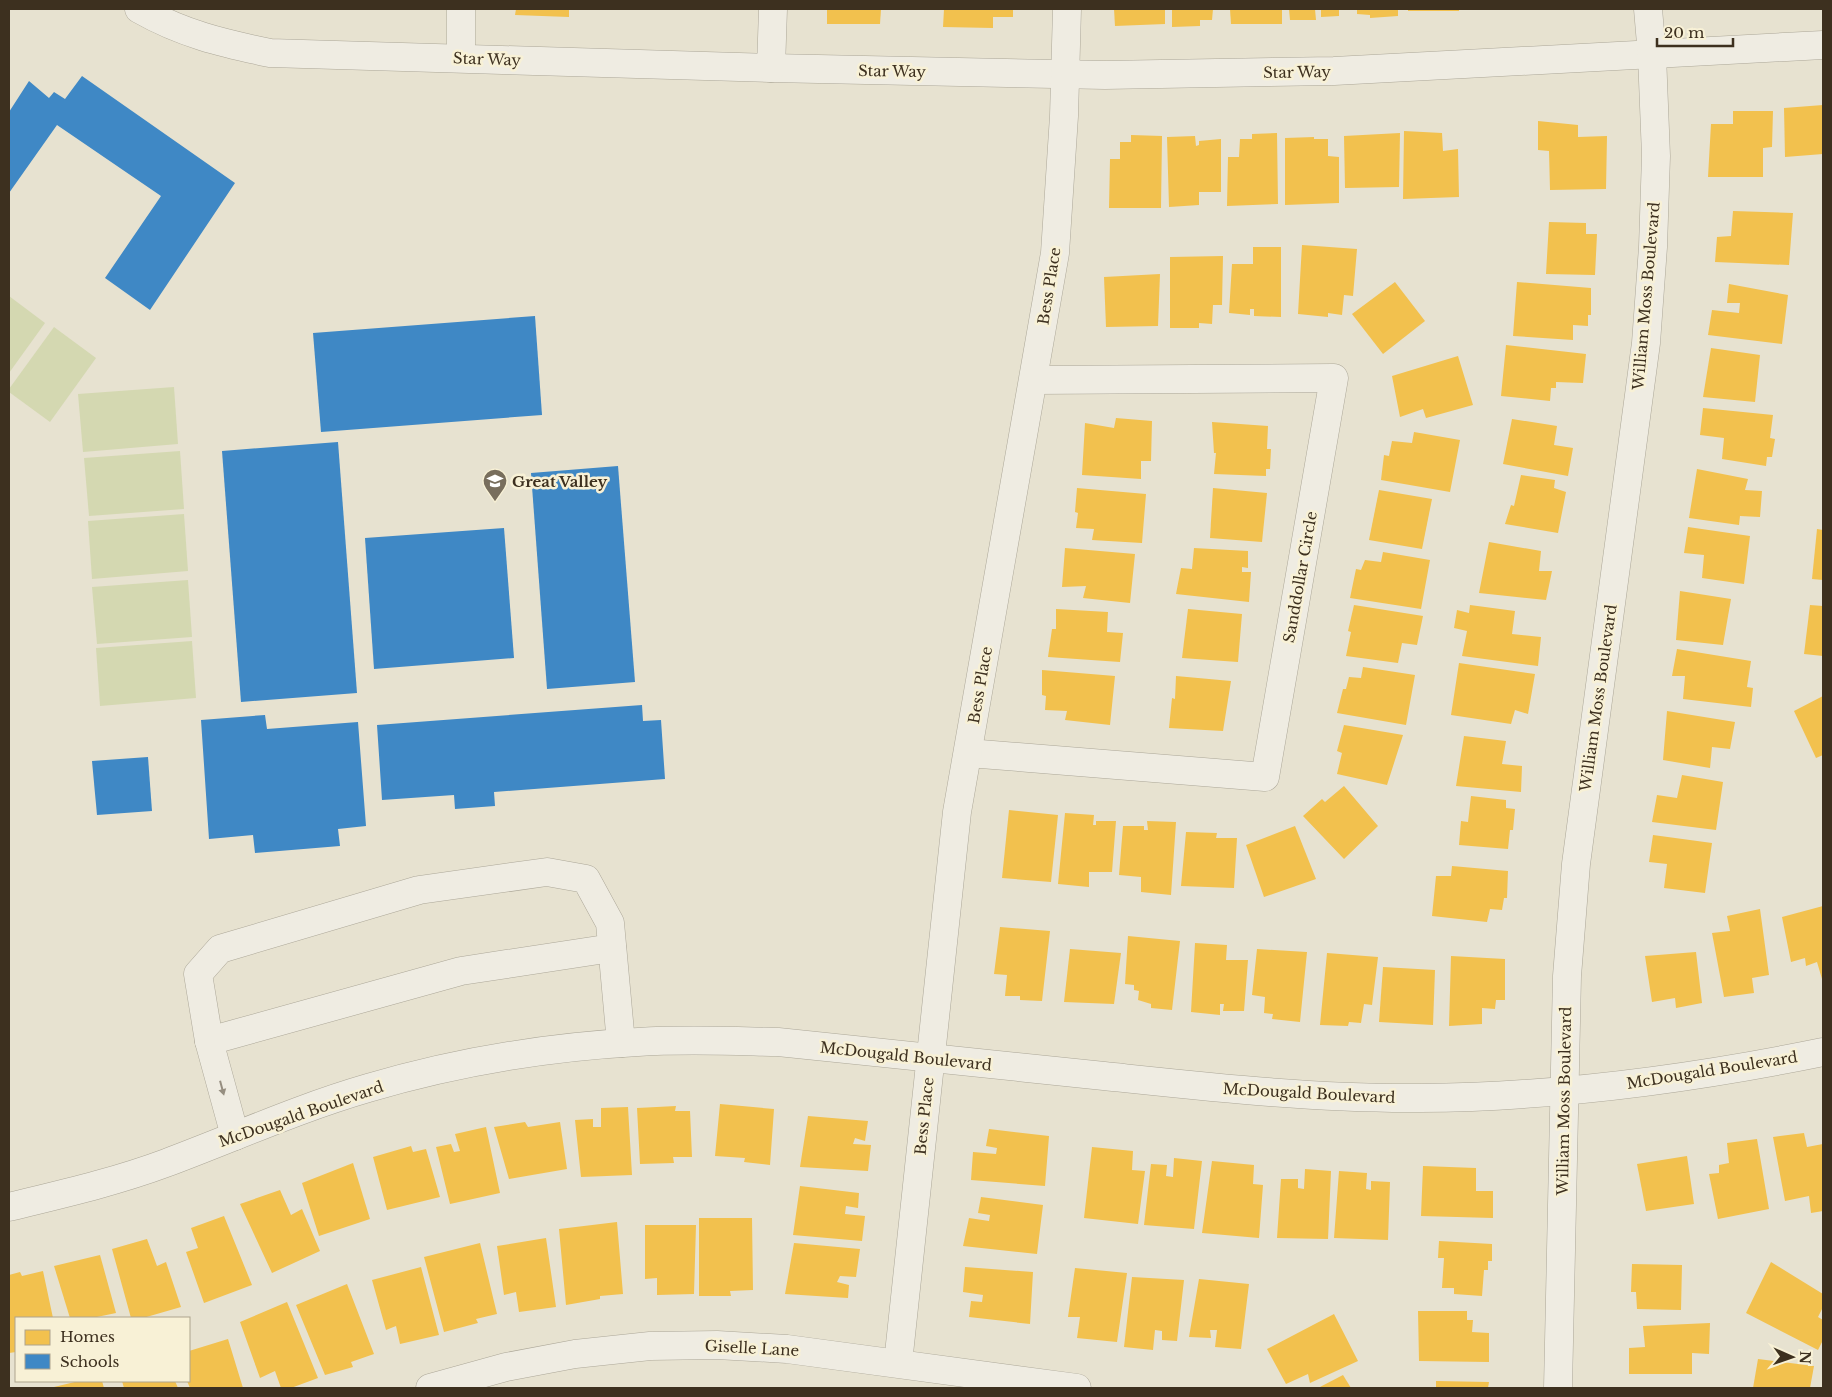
<svg xmlns="http://www.w3.org/2000/svg" width="1832" height="1397" viewBox="0 0 1832 1397" font-family="'Libre Baskerville',serif">
  <style>
    .green { fill: #d4d8b1 }
    .homes { fill: #f2c14e }
    .schools { fill: #3f88c5 }
    .lines { fill: none; stroke-linecap: round; stroke-linejoin: round }
    .minor-casing { stroke: #aca798; stroke-width: 29 }
    .minor { stroke: #efece2; stroke-width: 28 }
    .oneway { fill: #968e80 }
    .labels { text-anchor: middle; dominant-baseline: central; stroke-width: 5; stroke-linejoin: round; paint-order: stroke }
    .street-label { font-size: 15px; fill: #3d301f; stroke: #f8f1d6 }
    .poi-label { font-size: 15px; font-weight: bold; fill: #3d301f; stroke: #f8f1d6; text-anchor: start }
  </style>
  <rect width="100%" height="100%" fill="#e7e2d0"/>
  <g class="green">
    <path d="M9 296 45 323 9 373Z"/>
    <path d="M54 327 96 358 50 422 9 392V389Z"/>
    <path d="M174 387 178 444 83 452 78 394Z"/>
    <path d="M180 451 184 509 89 516 84 458Z"/>
    <path d="M184 514 188 571 92 579 88 521Z"/>
    <path d="M188 580 192 637 97 644 92 587Z"/>
    <path d="M192 641 196 698 100 706 96 648Z"/>
  </g>
  <g class="homes">
    <path d="M516 9H569V17L515 15Z"/>
    <path d="M827 9H881L880 24H827Z"/>
    <path d="M944 9H1013V17H993V28L943 27Z"/>
    <path d="M1114 9H1165V24L1115 26Z"/>
    <path d="M1172 9H1213L1212 20H1200V26L1172 27Z"/>
    <path d="M1230 9H1282V24H1231Z"/>
    <path d="M1289 9H1315L1316 20H1290Z"/>
    <path d="M1321 9H1339V16L1321 17Z"/>
    <path d="M1357 9H1398V16L1370 18V15L1357 14Z"/>
    <rect x="1408" y="9" width="51" height="2"/>
    <path d="M1823 105V154L1785 157 1784 108Z"/>
    <path d="M1733 111H1773L1772 147 1763 148V177H1708L1711 124H1733Z"/>
    <path d="M1538 121 1578 125V137L1607 136 1606 189 1550 190 1549 151 1538 150Z"/>
    <path d="M1404 131 1442 133 1443 151 1458 149 1459 197 1403 199Z"/>
    <path d="M1277 133 1278 204 1227 206 1228 157H1239L1240 139H1252V134Z"/>
    <path d="M1400 133 1399 187 1345 188 1344 136Z"/>
    <path d="M1131 135 1162 136 1161 208H1109L1110 159H1120V142H1131Z"/>
    <path d="M1195 136 1196 146 1199 145V141L1221 139V192H1199V205L1169 207 1167 137Z"/>
    <path d="M1314 137V139H1328V156L1339 157V203L1285 205V138Z"/>
    <path d="M1733 211 1793 213 1789 265 1715 262 1717 237 1731 236Z"/>
    <path d="M1549 222 1586 223V234H1597L1595 275 1546 274Z"/>
    <path d="M1302 245 1357 249 1353 296 1344 295 1342 315 1328 313V317L1298 314Z"/>
    <path d="M1253 247H1281V317L1254 316V309H1250V315L1229 313 1232 264H1253Z"/>
    <path d="M1223 256 1222 305H1213L1212 324 1199 323V328H1170V257Z"/>
    <path d="M1160 274 1158 326 1106 327 1104 277Z"/>
    <path d="M1395 282 1425 321 1383 354 1352 314Z"/>
    <path d="M1517 282 1591 288V315H1588V326L1573 325V340L1513 336Z"/>
    <path d="M1729 284 1788 295 1782 344 1708 335 1712 310 1739 313 1740 303H1727Z"/>
    <path d="M1506 345 1586 354 1583 383 1556 382V388H1551L1550 401 1501 396Z"/>
    <path d="M1711 348 1760 355 1755 402 1703 397Z"/>
    <path d="M1458 356 1473 405 1426 418 1423 409 1400 417 1392 376Z"/>
    <path d="M1703 408 1773 415 1770 438 1775 439 1772 457H1767L1766 466 1722 459 1724 438 1700 435Z"/>
    <path d="M1116 418 1152 421 1151 461H1141V479L1082 475 1085 423 1114 428Z"/>
    <path d="M1512 419 1557 426 1554 445 1573 448 1568 476 1503 464Z"/>
    <path d="M1212 422 1268 426 1267 449H1271L1270 469H1266V476L1214 474 1216 453H1214Z"/>
    <path d="M1414 432 1460 440 1450 492 1381 480 1384 455 1389 456 1392 441 1412 443Z"/>
    <path d="M1697 469 1748 479 1745 490 1762 491 1760 517 1740 516 1739 525 1689 518Z"/>
    <path d="M1521 475 1555 480 1554 488 1566 492 1558 533 1505 524 1511 505 1514 506Z"/>
    <path d="M1077 488 1146 494 1142 543 1092 540 1094 529 1076 528 1078 513 1075 512Z"/>
    <path d="M1213 488 1267 493 1262 542 1210 538Z"/>
    <path d="M1379 490 1432 499 1422 549 1369 540Z"/>
    <path d="M1688 527 1750 536 1744 584 1702 578 1704 555 1684 553Z"/>
    <path d="M1817 529 1823 530V580L1812 579Z"/>
    <path d="M1489 542 1541 551 1539 571H1552L1546 600 1479 593Z"/>
    <path d="M1065 548 1135 554 1130 603 1083 598 1086 586 1062 587Z"/>
    <path d="M1194 548 1248 551V568L1242 567V572H1251L1249 602 1176 594 1181 568 1192 569Z"/>
    <path d="M1383 552 1430 560 1421 609 1350 598 1356 569 1361 570 1365 560 1381 562Z"/>
    <path d="M1680 591 1731 599 1723 645 1676 640Z"/>
    <path d="M1354 605 1423 616 1417 645 1402 643 1398 663 1346 656 1351 632 1348 631Z"/>
    <path d="M1470 605 1515 611 1512 634 1541 637 1538 666 1462 656 1467 631 1454 628 1457 610 1469 613Z"/>
    <path d="M1810 605 1823 606V656L1804 654Z"/>
    <path d="M1056 609 1108 612 1107 632 1123 633 1120 662 1048 657 1052 629H1056Z"/>
    <path d="M1188 609 1242 614 1238 662 1182 658Z"/>
    <path d="M1677 649 1751 661 1747 687 1753 688 1751 707 1683 699 1685 676H1672Z"/>
    <path d="M1459 663 1535 674 1528 714 1515 710 1511 724 1451 715Z"/>
    <path d="M1363 667 1415 675 1406 725 1337 713 1343 689H1346L1349 677 1361 678Z"/>
    <path d="M1042 670 1115 676 1110 725 1065 720 1067 711 1045 710 1046 696 1042 695Z"/>
    <path d="M1176 676 1231 681 1223 731 1169 728 1172 698 1175 699Z"/>
    <path d="M1823 696V755L1816 758 1794 711Z"/>
    <path d="M1667 711 1735 722 1730 749 1712 747 1710 768 1663 760Z"/>
    <path d="M1344 725 1403 735 1387 785 1337 774 1342 753 1337 751Z"/>
    <path d="M1464 736 1506 741 1502 764 1522 766 1521 792 1456 786Z"/>
    <path d="M1682 775 1723 782 1716 830 1652 822 1657 795 1677 798Z"/>
    <path d="M1344 786 1378 826 1344 859 1303 816 1322 799 1325 802Z"/>
    <path d="M1471 796 1506 800V808L1515 809 1513 830H1510L1508 849 1459 845 1461 821 1468 822Z"/>
    <path d="M1009 810 1058 815 1051 882 1002 878Z"/>
    <path d="M1065 813 1094 815 1093 825H1096V821H1116L1112 872H1089V887L1058 884Z"/>
    <path d="M1147 821 1176 822 1171 895 1141 892V877L1119 875 1123 826H1144V830H1148Z"/>
    <path d="M1295 826 1316 879 1264 897 1246 845Z"/>
    <path d="M1186 832 1217 833 1216 838H1237L1234 888 1181 886Z"/>
    <path d="M1653 835 1712 843 1705 893 1664 888 1667 864 1649 862Z"/>
    <path d="M1452 866 1508 871 1507 898H1504L1502 910 1490 909 1487 922 1432 916 1436 876H1451Z"/>
    <path d="M1823 906V978L1822 979 1817 962 1806 966 1805 958 1791 962 1782 917Z"/>
    <path d="M1760 909 1769 975 1752 978 1754 993 1724 997 1712 933 1730 931 1727 916Z"/>
    <path d="M1000 927 1050 931 1042 1001 1020 1000V996H1005L1007 975 994 974Z"/>
    <path d="M1128 936 1180 941 1172 1010 1151 1008V1004L1138 1000 1139 991 1134 990V985L1125 984Z"/>
    <path d="M1195 943 1227 945 1226 960H1248L1244 1011H1223L1224 1004H1220V1015L1191 1012Z"/>
    <path d="M1070 949 1121 953 1114 1004 1064 1002Z"/>
    <path d="M1257 949 1307 952 1300 1022 1272 1019 1273 1014 1264 1013 1265 997 1252 995Z"/>
    <path d="M1696 952 1702 1003 1676 1008 1675 998 1652 1002 1645 956Z"/>
    <path d="M1327 953 1378 957 1372 1005 1364 1004 1361 1023 1349 1022 1348 1026 1320 1025Z"/>
    <path d="M1451 956 1505 959V1000H1496L1495 1009 1482 1008V1024L1449 1026Z"/>
    <path d="M1383 967 1435 970 1433 1025 1379 1022Z"/>
    <path d="M720 1104 774 1109 770 1165 744 1162 745 1158 715 1156Z"/>
    <path d="M676 1106 675 1111H690L692 1157H673L674 1163 640 1164 637 1108Z"/>
    <path d="M628 1107 632 1175 581 1177 575 1120 593 1119V1127H601V1108Z"/>
    <path d="M808 1116 868 1121 865 1141 855 1138 853 1144 871 1145 868 1171 800 1167Z"/>
    <path d="M525 1122 528 1127 560 1122 567 1169 509 1179 494 1127Z"/>
    <path d="M486 1127 500 1193 450 1204 436 1147 451 1144 454 1152 460 1151 455 1134Z"/>
    <path d="M989 1129 1049 1136 1045 1186 971 1180 973 1152 996 1154 997 1148 986 1146Z"/>
    <path d="M1804 1133 1807 1147 1823 1144V1211L1811 1213 1809 1196 1785 1201 1773 1137Z"/>
    <path d="M1757 1139 1769 1209 1718 1219 1709 1174 1719 1173V1165L1729 1163 1727 1143Z"/>
    <path d="M411 1146 413 1152 426 1149 440 1197 387 1210 373 1157Z"/>
    <path d="M1092 1147 1133 1151 1132 1170 1145 1171 1138 1224 1084 1218Z"/>
    <path d="M1687 1156 1694 1204 1646 1211 1637 1164Z"/>
    <path d="M1174 1158 1202 1161 1194 1229 1144 1225 1151 1164 1167 1165 1166 1176 1173 1177Z"/>
    <path d="M1212 1161 1254 1165 1253 1184 1263 1185 1259 1238 1202 1233Z"/>
    <path d="M353 1163 370 1219 319 1236 302 1183Z"/>
    <path d="M1423 1166 1476 1168V1191H1493V1218L1421 1216Z"/>
    <path d="M1305 1169 1331 1171 1328 1239 1277 1238 1281 1179H1298V1188L1304 1189Z"/>
    <path d="M1339 1171 1367 1173 1366 1189 1371 1190V1181L1390 1182 1388 1240 1334 1238Z"/>
    <path d="M800 1186 859 1193 858 1208 846 1206 845 1214 865 1216 862 1241 793 1235Z"/>
    <path d="M280 1190 291 1215 302 1209 320 1251 272 1273 240 1204Z"/>
    <path d="M981 1197 1043 1205 1037 1254 963 1246 969 1218 989 1221 990 1215 978 1213Z"/>
    <path d="M224 1216 252 1285 204 1303 186 1252 198 1248 191 1228Z"/>
    <path d="M699 1218H752L753 1290 730 1291 731 1296H699Z"/>
    <path d="M617 1222 623 1294 600 1296V1299L566 1305 559 1229Z"/>
    <path d="M645 1225H696L694 1294 657 1295V1278L645 1279Z"/>
    <path d="M546 1238 556 1307 519 1312 516 1292 504 1295 497 1246Z"/>
    <path d="M147 1239 157 1266 166 1262 181 1307 143 1318H131L112 1249Z"/>
    <path d="M1439 1241 1492 1244V1261H1488V1270H1484L1482 1296 1454 1294V1288H1442L1444 1258H1438Z"/>
    <path d="M480 1243 497 1314 476 1319 478 1323 444 1332 424 1257Z"/>
    <path d="M794 1243 860 1249 856 1277 840 1276 837 1282 849 1285 848 1298 785 1294Z"/>
    <path d="M100 1255 116 1313 92 1318H70L54 1266Z"/>
    <path d="M1771 1262 1823 1294V1307L1818 1317 1823 1320V1340L1818 1350 1746 1313Z"/>
    <path d="M1632 1264 1682 1265 1681 1310 1637 1309 1636 1292H1631Z"/>
    <path d="M421 1267 439 1335 400 1344 396 1326 386 1330 372 1280Z"/>
    <path d="M965 1267 1033 1272 1030 1324 969 1317 971 1301 982 1302 983 1295 963 1292Z"/>
    <path d="M1075 1268 1127 1273 1117 1342 1077 1338 1080 1317H1068Z"/>
    <path d="M43 1271 53 1318H16V1352L9 1353V1275L20 1272 22 1276Z"/>
    <path d="M1132 1277 1184 1280 1177 1341 1162 1340V1331L1155 1330 1153 1350 1124 1347Z"/>
    <path d="M1199 1279 1249 1284 1241 1349 1215 1347 1217 1330H1210L1211 1338 1189 1337Z"/>
    <path d="M347 1284 374 1354 351 1362 353 1367 325 1375 296 1305Z"/>
    <path d="M287 1302 318 1378 291 1388H281L275 1371 260 1378 240 1322Z"/>
    <path d="M1418 1311H1467V1320H1473L1472 1332 1489 1333V1362L1419 1361Z"/>
    <path d="M1334 1314 1358 1361 1310 1383 1308 1374 1286 1384 1267 1349Z"/>
    <path d="M1710 1323 1709 1354 1692 1353V1374H1629V1348L1645 1347 1643 1326Z"/>
    <path d="M228 1339 243 1388H190L187 1381H189V1351Z"/>
    <path d="M1758 1359 1814 1366 1810 1388H1753Z"/>
    <path d="M1343 1375 1351 1388H1318Z"/>
    <path d="M79 1381H102L104 1388H54V1387Z"/>
    <path d="M122 1381H175L178 1388H124Z"/>
    <path d="M1436 1381 1489 1382 1488 1388H1436Z"/>
  </g>
  <g class="schools">
    <path d="M82 76 235 183 150 310 105 278 161 196 57 125 9 193V112L29 81 49 98 54 92 65 99Z"/>
    <path d="M535 316 542 415 321 432 313 333Z"/>
    <path d="M338 442 357 693 241 702 222 451Z"/>
    <path d="M618 466 635 682 547 689 531 473Z"/>
    <path d="M504 528 514 658 374 669 365 538Z"/>
    <path d="M642 705 643 721 661 720 665 779 494 792 495 806 455 809 454 795 382 800 377 725Z"/>
    <path d="M265 715 267 729 358 722 366 826 338 829 340 846 255 853 253 835 209 839 201 720Z"/>
    <path d="M148 757 152 811 97 815 92 761Z"/>
  </g>
  <g class="lines">
    <defs>
      <g id="minor">
        <path d="M139 9C183 34 222 43 270 53L771 68 1105 75 1334 71 1823 45"/>
        <path d="M461 58V9"/>
        <path d="M771 68 773 9"/>
        <path d="M968 753 1265 777 1334 378 1034 380"/>
        <path d="M209 1041 461 971 612 948"/>
        <path d="M235 1136 209 1041 198 974 220 949 419 890 547 872 586 879 610 923 621 1043"/>
        <path d="M9 1207C62 1194 115 1182 166 1163 233 1138 299 1108 368 1088 456 1062 547 1047 638 1042 685 1039 731 1041 778 1042 886 1054 995 1065 1104 1076 1209 1087 1314 1099 1420 1098 1555 1097 1691 1079 1823 1052"/>
        <path d="M898 1363 957 812 1055 253 1064 116 1067 9"/>
        <path d="M430 1388 506 1367 575 1354 650 1346 717 1345 787 1349 1077 1388"/>
        <path d="M1558 1388 1567 976 1576 864 1646 343 1653 247 1656 156 1652 55 1648 9"/>
      </g>
    </defs>
    <use href="#minor" class="minor-casing"/>
    <use href="#minor" class="minor"/>
  </g>
  <defs><path id="oneway-solid" d="M-6-.8H1V-3.2L6.5 0L1 3.2V.8H-6Z" transform="scale(1.25)"/></defs>
  <use class="oneway" href="#oneway-solid" transform="translate(222 1088) rotate(75)"/>
  <defs>
    <symbol id="school-pin" viewBox="-11 -11 22 30"><path d="M0 17L-7.5 6A9.5 9.5 0 1 1 7.5 6Z" fill="#786e5d" stroke="#f8f1d6"/><path d="M0-5L7-2L0 1L-7-2ZM-4 1L0 2.5L4 1V4Q0 6-4 4Z" fill="#fff"/></symbol>
  </defs>
  <g fill-rule="evenodd">
    <use href="#school-pin" x="481" y="467" width="28" height="38"/>
  </g>
  <g class="labels">
    <g class="street-label">
      <text transform="translate(487 59) rotate(2)">Star Way</text>
      <text transform="translate(892 71) rotate(1)">Star Way</text>
      <text transform="translate(1297 72) rotate(-1)">Star Way</text>
      <text transform="translate(1049 286) rotate(-81)">Bess Place</text>
      <text transform="translate(1646 296) rotate(-85)">William Moss Boulevard</text>
      <text transform="translate(1300 577) rotate(-80)">Sanddollar Circle</text>
      <text transform="translate(980 685) rotate(-80)">Bess Place</text>
      <text transform="translate(1598 698) rotate(-82)">William Moss Boulevard</text>
      <text transform="translate(906 1056) rotate(6)">McDougald Boulevard</text>
      <text transform="translate(1712 1070) rotate(-9)">McDougald Boulevard</text>
      <text transform="translate(1309 1093) rotate(3)">McDougald Boulevard</text>
      <text transform="translate(1564 1101) rotate(-89)">William Moss Boulevard</text>
      <text transform="translate(301 1114) rotate(-19)">McDougald Boulevard</text>
      <text transform="translate(924 1116) rotate(-84)">Bess Place</text>
      <text transform="translate(752 1348) rotate(3)">Giselle Lane</text>
    </g>
    <g class="poi-label">
      <text x="512" y="481">Great Valley</text>
    </g>
  </g>
  <rect width="1832" height="1397" fill="none" stroke="#3d301f" stroke-width="20"/>
  <rect x="15" y="1317" width="175" height="65" fill="#f8f1d6" stroke="#ada48d"/>
  <rect x="25" y="1330" width="25" height="15" fill="#f2c14e" stroke="#ada48d"/>
  <text x="60" y="1342" font-size="15" fill="#3d301f">Homes</text>
  <rect x="25" y="1354" width="25" height="15" fill="#3f88c5" stroke="#ada48d"/>
  <text x="60" y="1367" font-size="15" fill="#3d301f">Schools</text>
  <g transform="translate(1792 1357) rotate(92)" stroke="#f8f1d6" stroke-width="4" paint-order="stroke">
  <path d="M0-4L9 19L0 12L-9 19Z" fill="#3d301f"/>
  <text y="-8" font-size="14" font-weight="bold" text-anchor="middle" fill="#3d301f">N</text>
  </g>
  <path d="M1657 38v8h76v-8" fill="none" stroke="#3d301f" stroke-width="2.5"/>
  <text x="1664" y="38" font-size="15" fill="#3d301f" stroke="#f8f1d6" stroke-width="4" paint-order="stroke">20 m</text>
</svg>
